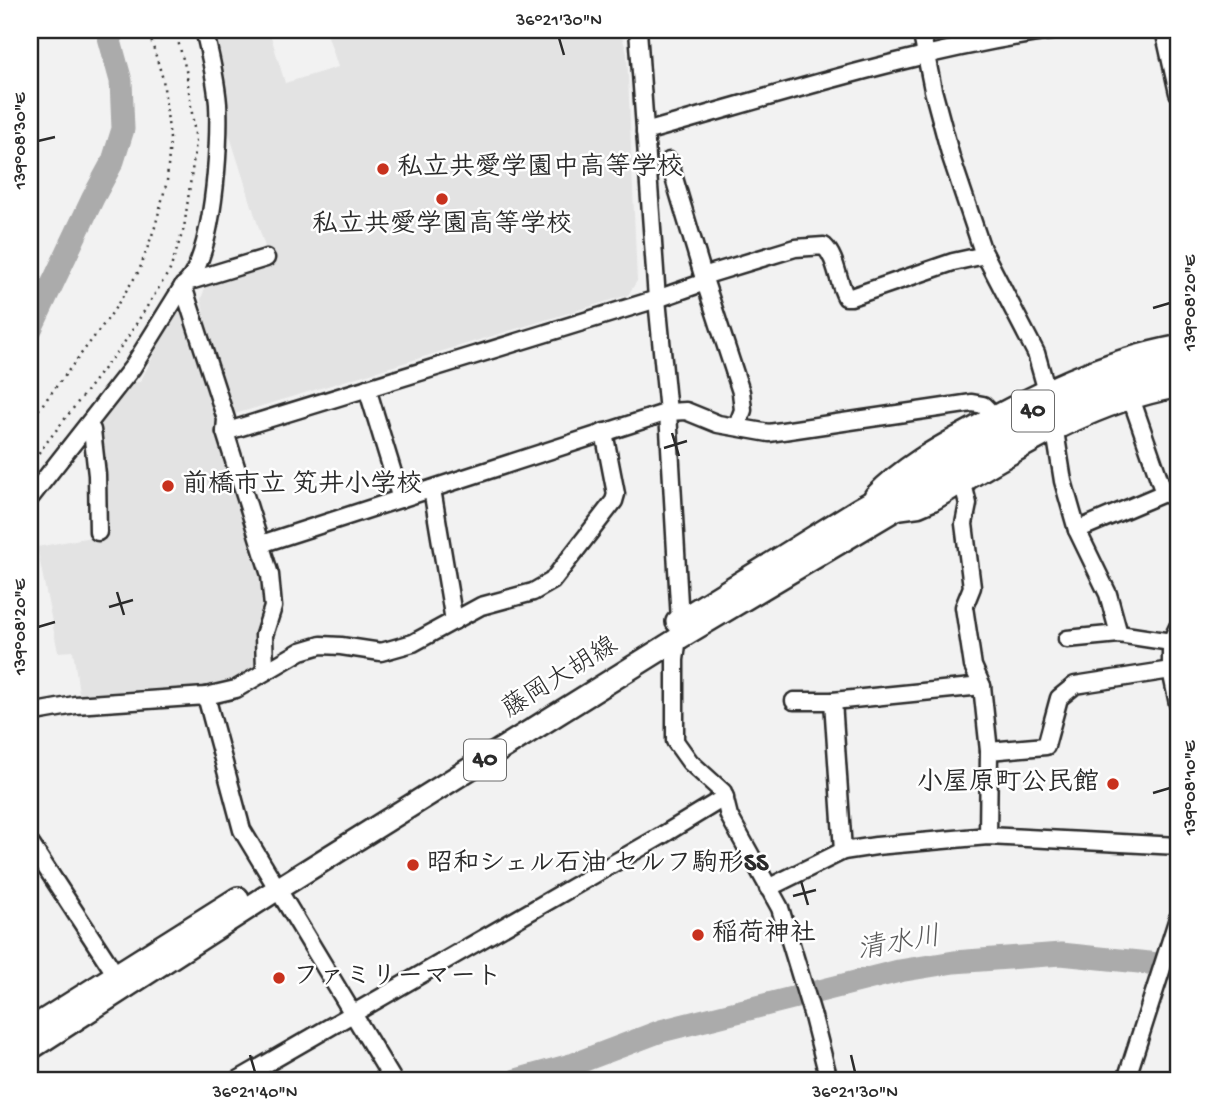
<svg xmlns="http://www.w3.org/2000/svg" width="1208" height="1110" viewBox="0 0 1208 1110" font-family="'Gochi Hand','Klee One',sans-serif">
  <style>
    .built { fill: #e3e3e3 }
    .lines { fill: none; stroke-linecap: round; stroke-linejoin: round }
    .river { stroke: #ababab; stroke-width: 23 }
    .minor-casing { stroke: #2b2b2b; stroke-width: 21 }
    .major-casing { stroke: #2b2b2b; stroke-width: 26 }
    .path { stroke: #2b2b2b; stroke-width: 2.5; stroke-dasharray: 2 5; stroke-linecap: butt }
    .minor { stroke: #fff; stroke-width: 16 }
    .major { stroke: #fff; stroke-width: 21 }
    .ticks { fill: none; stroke: #2b2b2b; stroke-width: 2.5 }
    .poi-dot { fill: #c8321e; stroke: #fff; stroke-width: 2.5 }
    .labels { text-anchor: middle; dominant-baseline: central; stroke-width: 5; stroke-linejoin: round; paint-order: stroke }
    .shield { fill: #fff; stroke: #6b6b6b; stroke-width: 2 }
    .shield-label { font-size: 24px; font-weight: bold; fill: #2b2b2b }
    .poi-label { font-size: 26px; font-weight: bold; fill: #2b2b2b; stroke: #fff; text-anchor: start }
    .street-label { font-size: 26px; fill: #2b2b2b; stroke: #fff }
    .water-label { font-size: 28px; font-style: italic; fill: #585858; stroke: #fff }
    .neatline { fill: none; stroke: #2b2b2b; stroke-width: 2.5 }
    .ticks-label { font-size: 18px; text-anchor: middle; fill: #2b2b2b }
  </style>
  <rect width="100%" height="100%" fill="#f2f2f2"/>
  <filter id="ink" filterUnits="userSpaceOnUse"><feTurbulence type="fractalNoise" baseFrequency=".0143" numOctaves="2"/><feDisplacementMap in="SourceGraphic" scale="14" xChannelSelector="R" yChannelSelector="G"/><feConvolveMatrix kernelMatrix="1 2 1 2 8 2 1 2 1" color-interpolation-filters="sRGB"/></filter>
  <g filter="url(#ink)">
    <g class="built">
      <path d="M212 30H269L285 83 338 67 326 30H620L627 53 637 281 628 295 235 414 228 409 215 368 201 299 207 282 270 263 229 133 225 132 220 67Z"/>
      <path d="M180 303 223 436 263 575 268 607 259 669 241 679 207 689 80 699 73 651 58 652 37 547 102 535 96 423 131 382H140Z"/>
    </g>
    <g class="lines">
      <g class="river">
        <path d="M30 331 93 198 113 161 123 129 121 81 107 30"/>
        <path d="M516 1080 574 1064 661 1031 899 971 954 962 1061 954 1178 966"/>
      </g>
      <defs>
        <g id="minor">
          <path d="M638 30 657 299 668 412 680 621 675 660V741L690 762 723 792 729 816 780 908 813 1017 829 1080"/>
          <path d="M921 30 933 90 951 157 982 249 1036 353 1046 388"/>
          <path d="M1164 30 1178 93"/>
          <path d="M645 132C781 94 916 50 1056 30"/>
          <path d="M669 161 705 282 741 392 743 410 737 426"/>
          <path d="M703 276 795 248 824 246C837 258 837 281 846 297H851L953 262 985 255"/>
          <path d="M190 281 266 258"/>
          <path d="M183 286 226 419 225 432 270 575 273 607 264 635 265 671"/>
          <path d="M367 388 401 499"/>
          <path d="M1132 401 1164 493"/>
          <path d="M88 425 92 430 97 475 98 532"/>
          <path d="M1055 431 1063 481 1077 530 1108 594 1119 634"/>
          <path d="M225 432 657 299 705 282"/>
          <path d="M963 484 968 504 964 524 972 587 964 607 973 666 982 686 989 751 988 836"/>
          <path d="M432 489 454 621"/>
          <path d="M873 495C901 466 935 447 970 428 1036 391 1103 358 1178 344"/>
          <path d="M30 498 132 368 183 286C214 263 220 142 218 104 216 79 210 54 204 30"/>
          <path d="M897 511 919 508 933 502C1011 456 1087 405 1178 389"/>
          <path d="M1077 530 1164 493 1174 497 1178 495"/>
          <path d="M261 544 668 412 686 411 718 424 769 433 972 403 983 405 993 415"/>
          <path d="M1178 627 1171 642V670L1178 704"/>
          <path d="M1067 639 1119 634 1171 642"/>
          <path d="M206 696 242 830 393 1080"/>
          <path d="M794 701H833L982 686"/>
          <path d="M833 701 843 851"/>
          <path d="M30 713 75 705 206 696 236 689 301 651 321 645 341 646 381 652 413 643 481 606 533 592 552 581 614 501 616 494 604 432"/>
          <path d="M989 751 1046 746 1059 698 1075 685 1171 670"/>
          <path d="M30 843 116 975"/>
          <path d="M768 888 843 851 876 846 988 836 1178 846"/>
          <path d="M238 1080 661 836 725 797"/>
          <path d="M1126 1080 1178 918"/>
        </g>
        <g id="major">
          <path d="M677 622 859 509 1034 410 1082 386 1134 369 1178 361"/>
          <path d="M30 1029 238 898"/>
          <path d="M30 1049 279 888 676 640 992 452 1088 402 1138 385 1178 377"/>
        </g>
      </defs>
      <use href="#minor" class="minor-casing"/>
      <use href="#major" class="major-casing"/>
      <g class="path">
        <path d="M30 421 110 316 139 271 155 227 167 181 170 139 163 79 148 30"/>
        <path d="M30 464 126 340 170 270 184 228 196 142 186 70 175 30"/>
      </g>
      <use href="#minor" class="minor"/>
      <use href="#major" class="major"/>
    </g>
  </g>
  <path class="ticks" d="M559 38 564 55M38 141 55 137M1153 308 1170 303M672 433 679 456M664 448 687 441M117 592 124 615M109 607 133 600M38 627 55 622M1153 793 1170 788M801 881 808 905M793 896 816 890M250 1055 255 1072M851 1055 855 1072"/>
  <g class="poi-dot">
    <circle cx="383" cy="169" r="7"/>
    <circle cx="442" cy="199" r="7"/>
    <circle cx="168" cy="486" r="7"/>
    <circle cx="1113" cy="784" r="7"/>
    <circle cx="413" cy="865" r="7"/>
    <circle cx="698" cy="935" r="7"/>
    <circle cx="279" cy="978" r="7"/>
  </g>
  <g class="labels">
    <g class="shield">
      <rect x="1012" y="390.5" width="42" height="41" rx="5"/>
      <rect x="464" y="739.5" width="42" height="41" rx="5"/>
    </g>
    <g class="shield-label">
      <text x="1033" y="411">40</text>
      <text x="485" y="760">40</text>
    </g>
    <g class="poi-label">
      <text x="397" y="169">私立共愛学園中高等学校</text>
      <text x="442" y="226" text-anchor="middle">私立共愛学園高等学校</text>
      <text x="182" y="486">前橋市立 笂井小学校</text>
      <text x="1099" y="784" text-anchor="end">小屋原町公民館</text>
      <text x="427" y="865">昭和シェル石油 セルフ駒形SS</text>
      <text x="712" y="935">稲荷神社</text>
      <text x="293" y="978">ファミリーマート</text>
    </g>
    <g class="street-label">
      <text transform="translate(561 679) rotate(-32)">藤岡大胡線</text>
    </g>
    <g class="water-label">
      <text transform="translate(899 945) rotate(-10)">清水川</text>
    </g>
  </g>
  <rect width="1208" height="1110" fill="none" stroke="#fff" stroke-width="77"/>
  <rect x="38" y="38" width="1132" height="1034" class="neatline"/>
  <g class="ticks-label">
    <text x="559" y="25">36°21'30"N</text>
    <text transform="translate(19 141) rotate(-90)" y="6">139°08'30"E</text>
    <text transform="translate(1189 303) rotate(-90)" y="6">139°08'20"E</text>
    <text transform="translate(19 627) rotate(-90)" y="6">139°08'20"E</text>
    <text transform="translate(1189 788) rotate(-90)" y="6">139°08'10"E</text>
    <text x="255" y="1097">36°21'40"N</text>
    <text x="855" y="1097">36°21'30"N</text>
  </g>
</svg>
